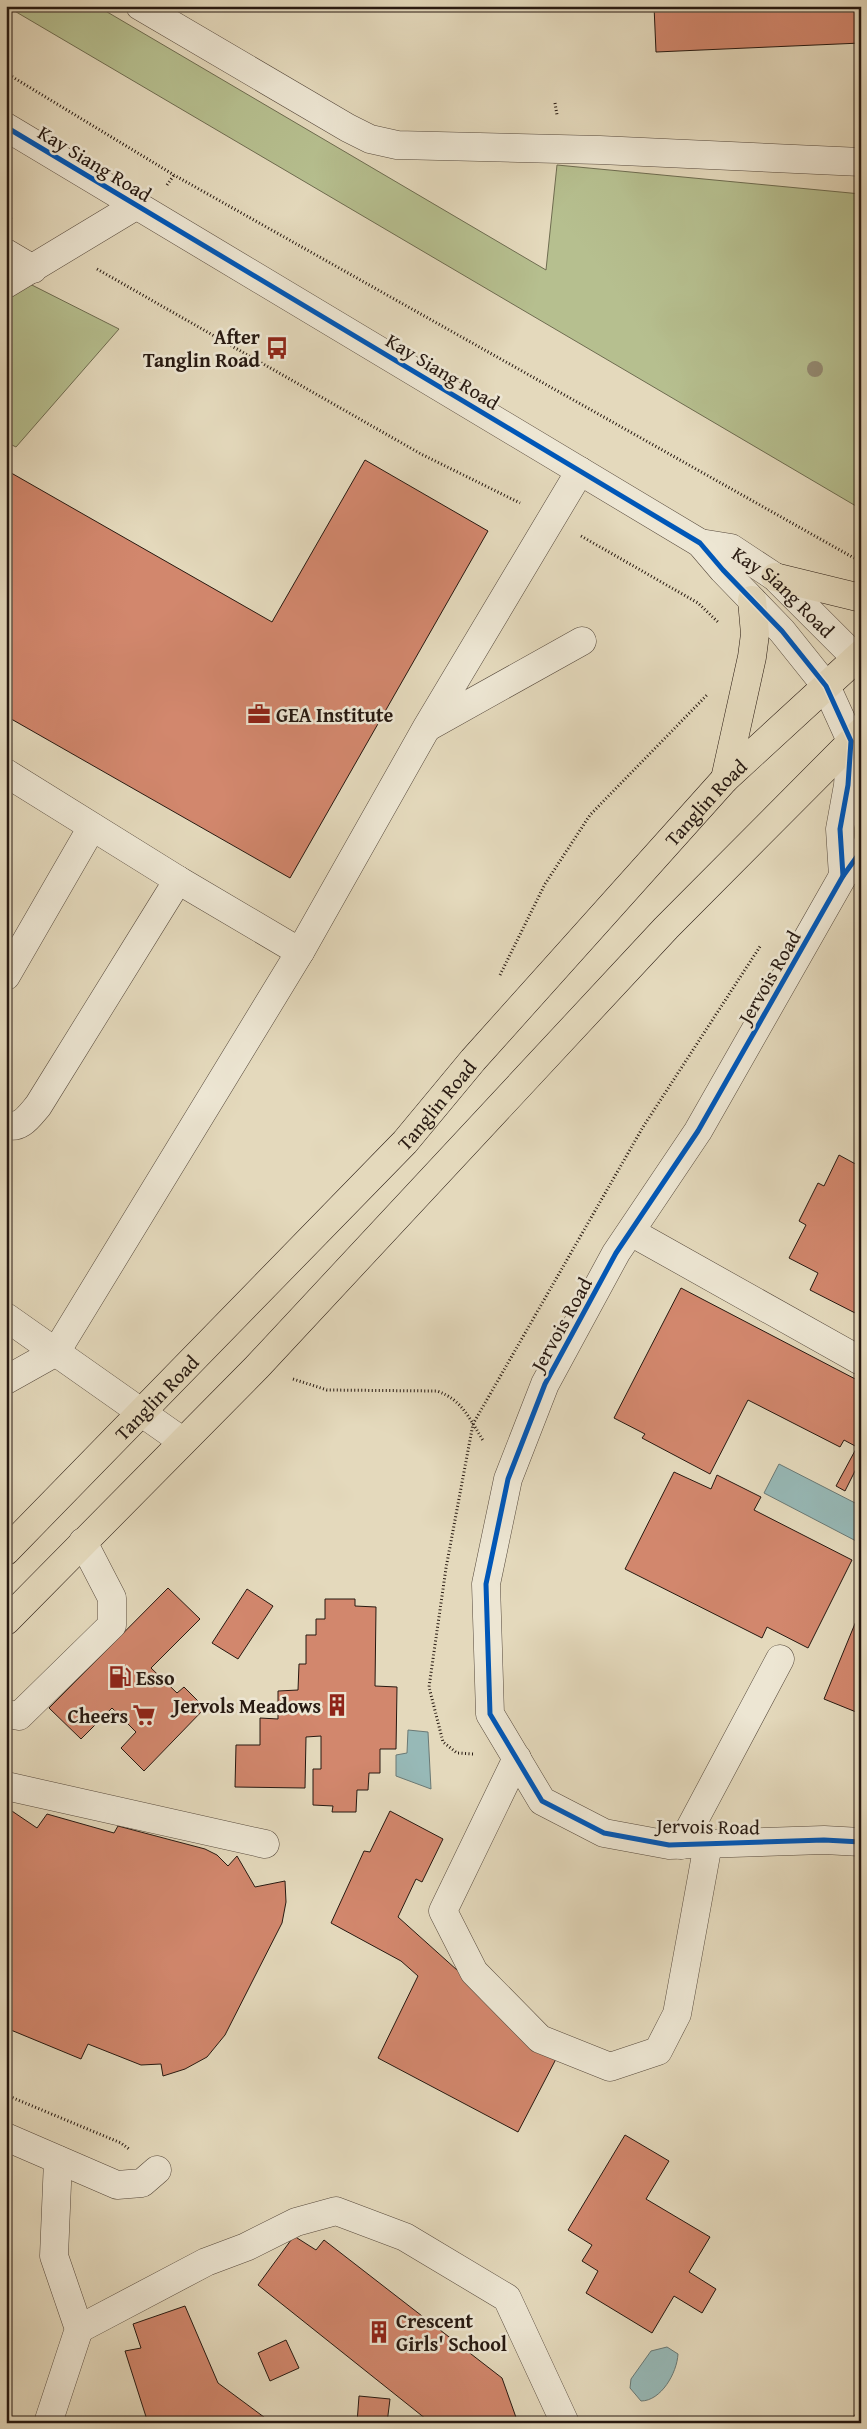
<svg xmlns="http://www.w3.org/2000/svg" width="867" height="2429" viewBox="0 0 867 2429" font-family="'Gentium Book Plus',serif">
  <style>
    .green { fill: #b6bf8f; stroke: #6e6c50 }
    .water { fill: #97b9b7; stroke: #6a7975 }
    .building { fill: #d2876d; stroke: #271911 }
    .lines { fill: none; stroke-linecap: round; stroke-linejoin: round }
    .minor-casing { stroke: #56493c; stroke-width: 29 }
    .major-casing { stroke: #271911; stroke-width: 29 }
    .path { stroke: #271911; stroke-width: 3; stroke-dasharray: 1 2.5; stroke-linecap: butt }
    .minor { stroke: #ede6d3; stroke-width: 28 }
    .major { stroke: #e4d9bc; stroke-width: 28 }
    .cycleway-casing { stroke: #ede6d3; stroke-width: 8 }
    .cycleway { stroke: #0057b8; stroke-width: 5 }
    .tree { fill: #948b73 }
    .labels { text-anchor: middle; dominant-baseline: central; stroke-width: 5; stroke-linejoin: round; paint-order: stroke }
    .street-label { font-size: 20px; fill: #271911; stroke: #ede6d3 }
    .poi-label { font-size: 20px; font-weight: bold; fill: #271911; stroke: #ede6d3; text-anchor: end }
  </style>
  <rect width="100%" height="100%" fill="#e4d9bc"/>
  <filter id="stains"><feTurbulence type="fractalNoise" baseFrequency=".004" numOctaves="4"/><feColorMatrix values="0 0 0 0 .2 0 0 0 0 .09 0 0 0 0 .02 0 0 0 .5 -.17"/></filter>
  <radialGradient id="worn" r=".72"><stop offset=".6" stop-color="#630" stop-opacity="0"/><stop offset="1" stop-color="#630" stop-opacity=".3"/></radialGradient>
  <g class="green">
    <path d="M6 6H97L546 270 557 165 861 194V509Z"/>
    <path d="M18 278 119 329 16 447 6 442V286Z"/>
  </g>
  <g class="water">
    <path d="M779 1464 861 1506V1537L858 1542 764 1493Z"/>
    <path d="M408 1730 428 1732 431 1789 396 1776V1755L407 1753Z"/>
    <path d="M667 2347 678 2354C677 2373 661 2401 641 2401L630 2388 631 2379 651 2351Z"/>
  </g>
  <g class="building">
    <path d="M654 6H861V43L656 52Z"/>
    <path d="M365 460 488 531 290 878 6 716V470L272 622Z"/>
    <path d="M839 1155 861 1167V1316L810 1290 818 1273 789 1258 806 1225 799 1221 818 1183 824 1186Z"/>
    <path d="M681 1288 861 1382V1459L845 1491 836 1486 857 1447 844 1440 840 1447 748 1400 710 1474 642 1438 645 1434 614 1418Z"/>
    <path d="M674 1472 711 1489 717 1475 761 1497 754 1510 852 1560 808 1648 767 1627 762 1638 625 1569Z"/>
    <path d="M168 1588 200 1619 151 1668 177 1693 184 1687 205 1708 144 1771 121 1748 136 1732 112 1708 81 1739 49 1708Z"/>
    <path d="M247 1589 273 1606 238 1659 212 1643Z"/>
    <path d="M325 1599H355V1606L376 1607 375 1686 397 1687 396 1749H380V1773H369L368 1790H357L356 1812H332L333 1806 313 1805V1769H321V1736L306 1737 305 1788 235 1787 236 1745H260V1718L278 1719V1691L298 1690 299 1664H306V1635H316V1619H325Z"/>
    <path d="M861 1609V1714L824 1699Z"/>
    <path d="M6 1807 37 1828 47 1814 114 1833 118 1826 205 1849 217 1855 228 1866 237 1856 255 1887 285 1881 286 1902 282 1923 225 2035 207 2057 185 2069 163 2076 161 2064 141 2065 88 2044 81 2059 6 2028Z"/>
    <path d="M390 1811 443 1839 422 1882 416 1879 398 1917 556 2059 518 2132 378 2058 418 1976 401 1961 331 1923 364 1851 370 1852Z"/>
    <path d="M625 2135 669 2161 646 2199 710 2237 689 2272 716 2289 702 2313 674 2296 652 2333 586 2293 598 2271 582 2261 592 2245 568 2230Z"/>
    <path d="M294 2236 316 2250 324 2240 502 2378 518 2423H431L258 2285Z"/>
    <path d="M185 2306 218 2383 272 2423H148L125 2351 141 2348 133 2324Z"/>
    <path d="M286 2340 299 2368 270 2381 258 2353Z"/>
    <path d="M359 2396 390 2399 387 2423H357Z"/>
    <path d="M861 2405V2423H850Z"/>
  </g>
  <g class="lines">
    <defs>
      <g id="minor">
        <path d="M140 6 348 128 370 139 397 145 600 150 861 162"/>
        <path d="M6 127 700 543 723 570 782 631 826 686 851 741 848 785 840 829 843 876"/>
        <path d="M6 253 33 269"/>
        <path d="M6 284 137 205"/>
        <path id="s1" d="M700 543 731 548 775 577 856 658 861 665"/>
        <path d="M428 727 582 641"/>
        <path d="M6 773 178 880 300 952"/>
        <path d="M861 851 843 876 698 1131 616 1253 545 1384 508 1479 486 1584 490 1714 542 1801 604 1833 669 1845 824 1840 861 1842"/>
        <path d="M6 976 92 827"/>
        <path d="M6 1124C20 1131 30 1115 38 1106L178 880"/>
        <path d="M631 1232 861 1361"/>
        <path d="M6 1317 182 1441"/>
        <path d="M6 1380 56 1352 300 952 427 727 580 471"/>
        <path d="M6 1714 19 1716 112 1625V1598L83 1542"/>
        <path d="M517 1758 443 1911 474 1972 540 2039 610 2067 658 2051 677 2014 708 1844"/>
        <path d="M6 1786 265 1844"/>
        <path d="M681 1845 780 1659"/>
        <path d="M6 2137 117 2185 142 2183 157 2170"/>
        <path d="M79 2329 206 2262 246 2247 296 2222 336 2211 405 2237 507 2298 565 2423"/>
        <path d="M48 2423 79 2329 54 2256 58 2160"/>
      </g>
      <g id="major">
        <path d="M775 577 861 598"/>
        <path d="M725 779 752 657 755 634 752 600"/>
        <path id="s2" d="M6 1551 405 1142 473 1060 725 779 861 654"/>
        <path d="M6 1621 257 1367 666 928 861 732"/>
      </g>
    </defs>
    <use href="#minor" class="minor-casing"/>
    <use href="#major" class="major-casing"/>
    <g class="path">
      <path d="M6 73 174 175 854 558"/>
      <path d="M555 103 557 115"/>
      <path d="M167 185 174 175"/>
      <path d="M6 215 12 219"/>
      <path d="M97 269 421 454 520 503"/>
      <path d="M581 536 698 603 719 623"/>
      <path d="M500 975 545 884 590 815 707 695"/>
      <path d="M293 1379 327 1390 437 1391C463 1400 470 1420 484 1442"/>
      <path d="M473 1754 457 1753 443 1742 429 1687 446 1568 473 1424 643 1127 761 945"/>
      <path d="M6 2095 121 2143 129 2149"/>
    </g>
    <use href="#minor" class="minor"/>
    <use href="#major" class="major"/>
    <defs>
      <g id="cycleway">
        <path d="M6 127 700 543 723 570 782 631 826 686 851 741 848 785 840 829 843 876"/>
        <path d="M861 851 843 876 698 1131 616 1253 545 1384 508 1479 486 1584 490 1714 542 1801 604 1833 669 1845 824 1840 861 1842"/>
      </g>
    </defs>
    <use href="#cycleway" class="cycleway-casing"/>
    <use href="#cycleway" class="cycleway"/>
  </g>
  <circle class="tree" cx="815" cy="369" r="8"/>
  <defs>
    <symbol id="bus-bare" viewBox="-9 -9 18 18"><path d="M-5-6H5V4H4V6H2V4H-2V6H-4V4H-5ZM-3.5-4V0h7V-4ZM-3.5 1.2v1.5H-2V1.2ZM2 1.2v1.5H3.5V1.2Z" fill="#8f2418" stroke="#ede6d3" stroke-width="2.5" paint-order="stroke"/></symbol>
    <symbol id="office-bare" viewBox="-9 -9 18 18"><path d="M-6-3h4V-5.5h4V-3h4V5H-6ZM-1-4.5V-3h2v-1.5ZM-6 0V1H6V0Z" fill="#8f2418" stroke="#ede6d3" stroke-width="2.5" paint-order="stroke"/></symbol>
    <symbol id="fuel-bare" viewBox="-9 -9 18 18"><path d="M-5.5-6h7V0h2V4h1.3V-2.5L3-4.5l.8-.8L6-3V5H2.5V1h-1V6h-7ZM-4.2-4.7v3.2H.2V-4.7Z" fill="#8f2418" stroke="#ede6d3" stroke-width="2.5" paint-order="stroke"/></symbol>
    <symbol id="building-bare" viewBox="-9 -9 18 18"><path d="M-4-6H4V6H1V3H-1V6H-4ZM-2.5-4.3h1.7v1.8h-1.7ZM.8-4.3h1.7v1.8H.8ZM-2.5-1h1.7V.8h-1.7ZM.8-1h1.7V.8H.8Z" fill="#8f2418" stroke="#ede6d3" stroke-width="2.5" paint-order="stroke"/></symbol>
    <symbol id="supermarket-bare" viewBox="-9 -9 18 18"><path d="M-6-5.5h2.5l.6 2H6L4.5 2H-2.5L-4.4-4H-6ZM-1.5 3.2a1.3 1.3 0 1 0 .1 0ZM3 3.2a1.3 1.3 0 1 0 .1 0Z" fill="#8f2418" stroke="#ede6d3" stroke-width="2.5" paint-order="stroke"/></symbol>
  </defs>
  <g fill-rule="evenodd">
    <use href="#bus-bare" x="261" y="332" width="32" height="32"/>
    <use href="#office-bare" x="243" y="698" width="32" height="32"/>
    <use href="#fuel-bare" x="104" y="1661" width="32" height="32"/>
    <use href="#building-bare" x="321" y="1689" width="32" height="32"/>
    <use href="#supermarket-bare" x="128" y="1699" width="32" height="32"/>
    <use href="#building-bare" x="363" y="2316" width="32" height="32"/>
  </g>
  <g class="labels">
    <g class="street-label">
      <text transform="translate(95 163) rotate(31)">Kay Siang Road</text>
      <text transform="translate(443 371) rotate(31)">Kay Siang Road</text>
      <text stroke="none"><textPath href="#s1" startOffset="100">Kay Siang Road</textPath></text>
      <text stroke="none"><textPath href="#s2" startOffset="1025">Tanglin Road</textPath></text>
      <text transform="translate(769 977) rotate(-60)">Jervois Road</text>
      <text stroke="none"><textPath href="#s2" startOffset="620">Tanglin Road</textPath></text>
      <text transform="translate(561 1324) rotate(-61)">Jervois Road</text>
      <text stroke="none"><textPath href="#s2" startOffset="215">Tanglin Road</textPath></text>
      <text transform="translate(708 1826) rotate(1)">Jervois Road</text>
    </g>
    <g class="poi-label">
      <text x="260" y="336">After<tspan x="260" dy="23">Tanglin Road</tspan></text>
      <text x="276" y="714" text-anchor="start">GEA Institute</text>
      <text x="136" y="1677" text-anchor="start">Esso</text>
      <text x="321" y="1705">Jervols Meadows</text>
      <text x="128" y="1715">Cheers</text>
      <text x="396" y="2320" text-anchor="start">Crescent<tspan x="396" dy="23">Girls' School</tspan></text>
    </g>
  </g>
  <rect width="867" height="2429" fill="none" stroke="#e4d9bc" stroke-width="25"/>
  <rect x="8" y="8" width="852" height="2414" fill="none" stroke="#271911" stroke-width="2.5"/>
  <rect x="12" y="12" width="842" height="2404" fill="none" stroke="#271911"/>
  <rect width="100%" height="100%" filter="url(#stains)"/>
  <rect width="100%" height="100%" fill="url(#worn)"/>
</svg>
